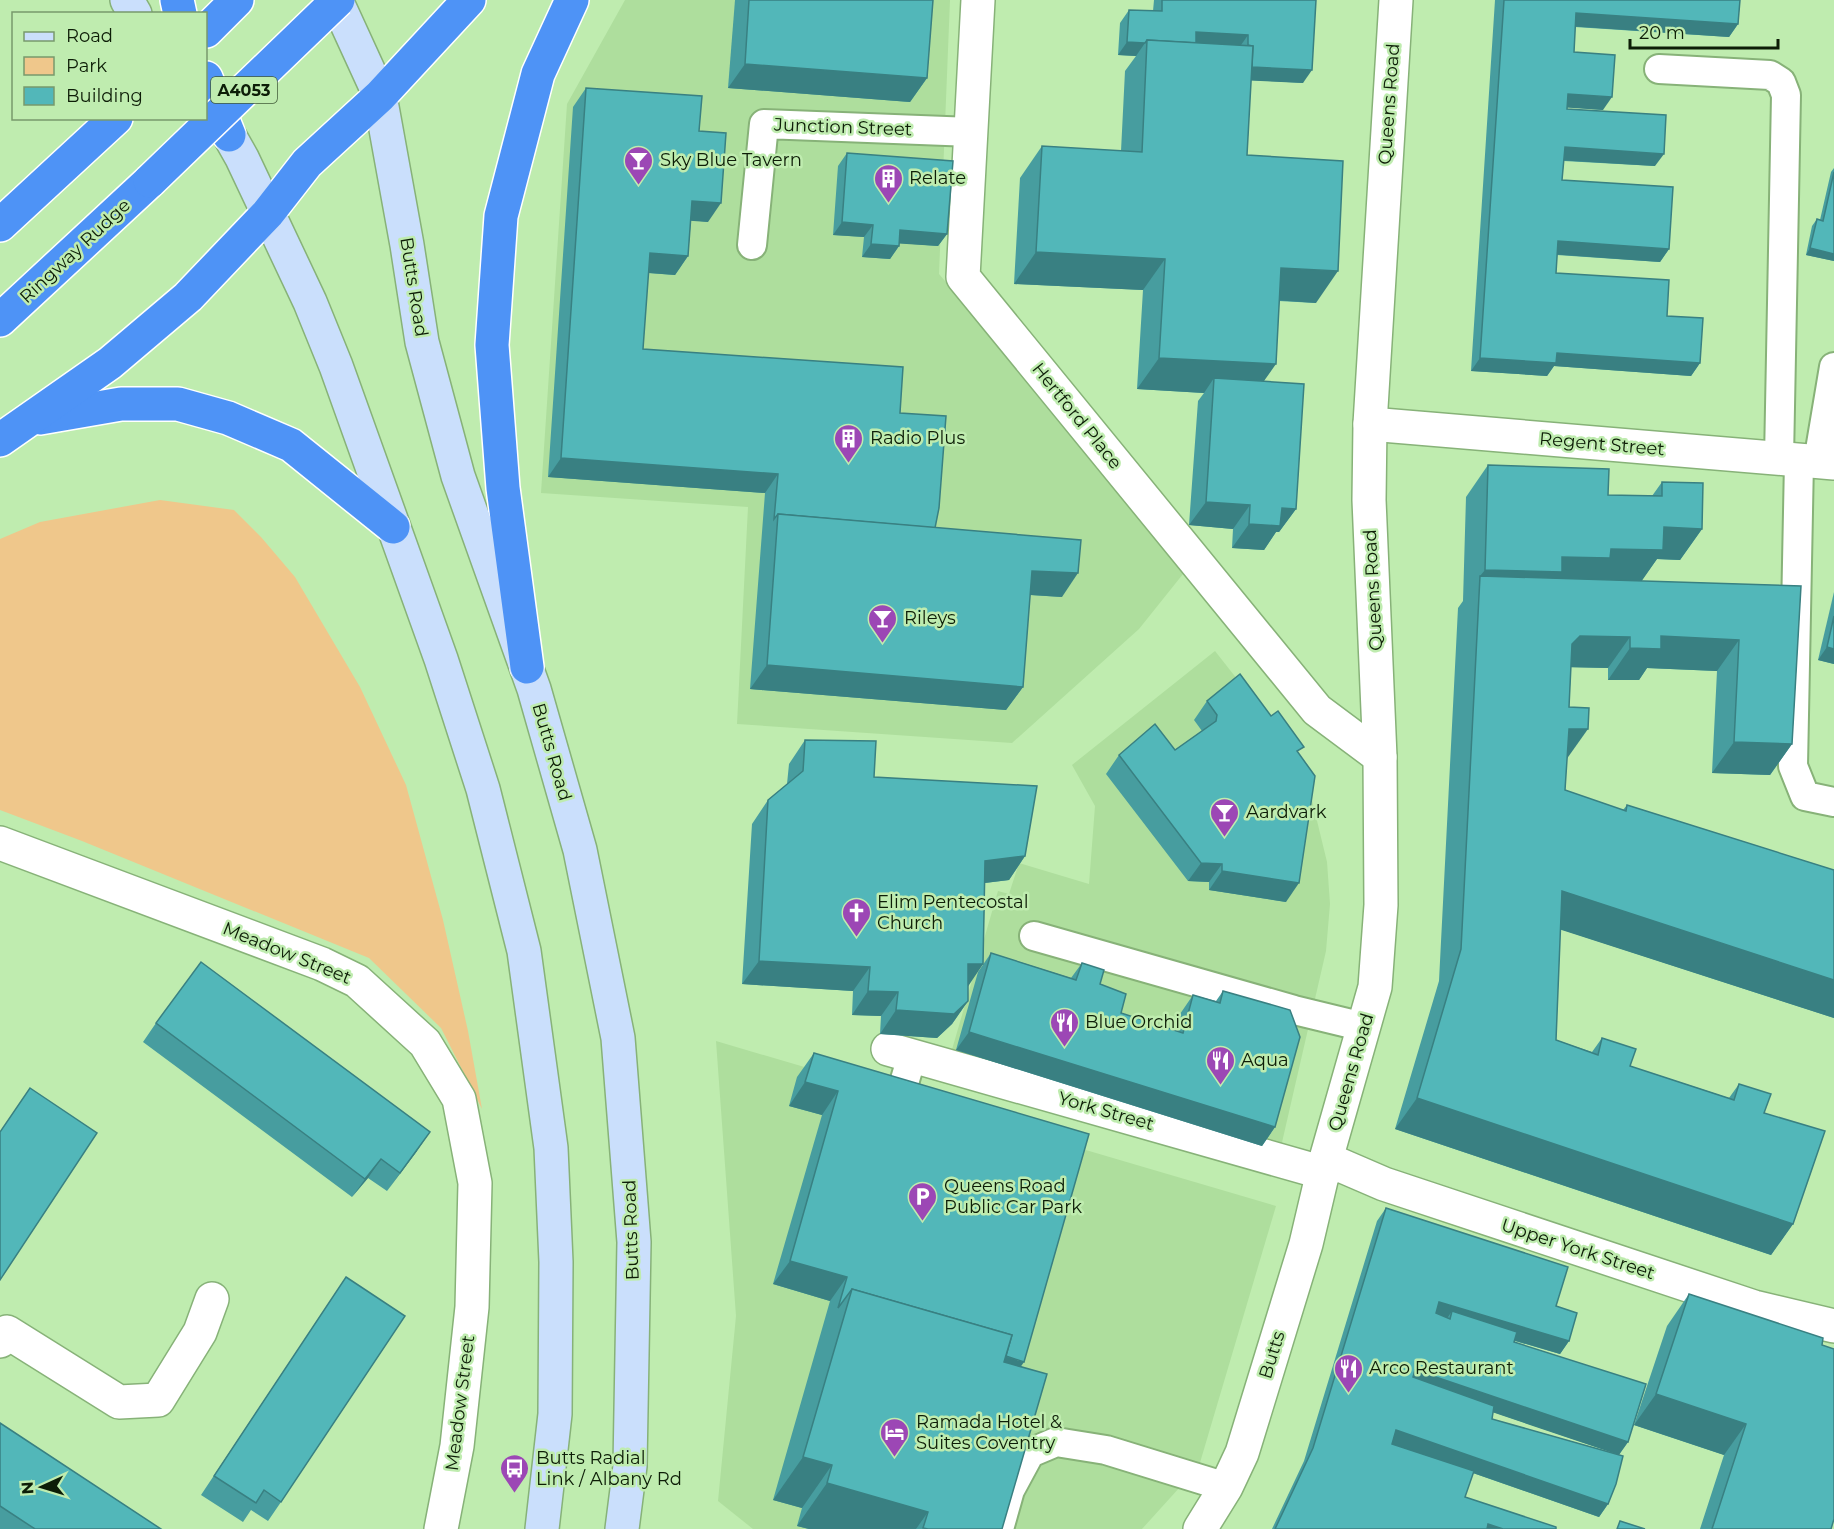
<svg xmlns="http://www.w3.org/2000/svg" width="1834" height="1529" viewBox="0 0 1834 1529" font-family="Montserrat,sans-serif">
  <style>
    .built { fill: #aede9d }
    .green { fill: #efc78b }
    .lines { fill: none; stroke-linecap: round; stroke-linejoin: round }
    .lane-casing { stroke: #87b278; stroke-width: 32 }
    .street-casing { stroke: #87b278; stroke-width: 36 }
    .secondary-casing { stroke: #87b278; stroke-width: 36 }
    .highway-casing { stroke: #fff; stroke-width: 36 }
    .lane { stroke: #fff; stroke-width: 28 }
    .street { stroke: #fff; stroke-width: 33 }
    .secondary { stroke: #cadffc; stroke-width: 33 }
    .highway { stroke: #4e93f6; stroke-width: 33 }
    .highway-bridge-casing { stroke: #fff; stroke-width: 36; stroke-linecap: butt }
    .highway-bridge { stroke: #4e93f6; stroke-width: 33 }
    .wall { fill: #479d9f; fill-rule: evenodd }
    .shaded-wall { fill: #398082 }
    .building { fill: #52b7b9; stroke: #398082; stroke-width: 1.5 }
    .labels { text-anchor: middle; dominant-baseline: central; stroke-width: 5; stroke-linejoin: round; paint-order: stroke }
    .shield { fill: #bfecaf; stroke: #425b39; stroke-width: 1.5 }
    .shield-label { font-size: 16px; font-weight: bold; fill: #0d1d07 }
    .street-label { font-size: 18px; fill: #0d1d07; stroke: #bfecaf }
    .poi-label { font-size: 18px; fill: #0d1d07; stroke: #bfecaf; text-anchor: start }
  </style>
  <rect width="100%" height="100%" fill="#bfecaf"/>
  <g class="built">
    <path d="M625 0H950L939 274 1088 449 1183 574 1139 629 1012 743 737 724 748 507 541 493 567 104Z"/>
    <path d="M1215 651 1303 763 1327 862 1330 904 1326 951 1280 1151 951 1053 998 891 1009 894 1019 863 1089 884 1095 806 1072 765Z"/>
    <path d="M716 1041 1276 1206 1199 1466 1142 1529H753L718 1501 736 1316Z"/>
  </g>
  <path class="green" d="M160 500 234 510 261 537 295 577 360 687 406 785 443 920 468 1031 482 1109 441 1028 369 958 82 841 0 810V539L40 522Z"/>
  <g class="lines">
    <defs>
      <g id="lane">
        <path d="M1659 69 1770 75 1781 82 1786 95 1779 459"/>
        <path d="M752 245 764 124 972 132"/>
        <path d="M1799 461 1793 766 1805 796 1834 802"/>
        <path d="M1818 462 1834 367"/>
        <path d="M1034 936 1294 1010 1364 1027"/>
        <path d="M897 1107 912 1056"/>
        <path d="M999 1529 1010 1490 1030 1453 1056 1442 1106 1450 1226 1487"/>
      </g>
      <g id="street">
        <path d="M978 0 963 277 1317 710 1380 757"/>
        <path d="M1370 424 1834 463"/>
        <path d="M0 843 322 964 357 981 425 1043 459 1099 475 1183 472 1307 457 1446 441 1529"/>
        <path d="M888 1049 1324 1173"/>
        <path d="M1326 1159 1384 1184 1754 1307 1834 1326"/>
        <path d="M0 1341 7 1332 119 1402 158 1400 200 1332 212 1299"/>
        <path d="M1200 1529 1226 1487 1242 1453 1306 1244 1326 1159 1375 987 1381 905 1380 757 1369 500 1370 424 1396 0"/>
      </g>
      <g id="secondary">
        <path d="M127 0 135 14"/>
        <path d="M336 0 380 96 407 245 422 342 458 476 534 689 580 850 618 1038 634 1242 630 1466 622 1529"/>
        <path d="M209 113 229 135 242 158 310 302 336 366 441 659 483 789 524 951 551 1148 556 1262 555 1414 542 1529"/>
      </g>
      <g id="highway">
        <path d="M177 0 180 14"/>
        <path d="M206 31 237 0"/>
        <path d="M206 78 229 135"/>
        <path d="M0 225 116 118"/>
        <path d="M0 320 150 181"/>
        <path d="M40 418 121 404H178L228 418 291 445 393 527"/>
        <path d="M0 440 110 363 188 297 268 213 307 163 380 96 469 0"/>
        <path d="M527 667 503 488 492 345 501 216 538 74 572 0"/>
      </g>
    </defs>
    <use href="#lane" class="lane-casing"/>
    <use href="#street" class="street-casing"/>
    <use href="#secondary" class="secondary-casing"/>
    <use href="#highway" class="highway-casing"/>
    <use href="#lane" class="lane"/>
    <use href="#street" class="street"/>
    <use href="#secondary" class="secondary"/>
    <use href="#highway" class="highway"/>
    <defs>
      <path id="highway-bridge" d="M150 181 338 0"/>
    </defs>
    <use href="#highway-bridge" class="highway-bridge-casing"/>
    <use href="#highway-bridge" class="highway-bridge"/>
  </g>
  <g class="wall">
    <path d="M735 0H933L927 78 910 102 728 88Z"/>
    <path d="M1154 0H1316L1303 83 1251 80 1247 155 1316 303 1279 301 1264 381 1296 509 1279 532H1276L1264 550 1232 548 1233 529 1189 525 1198 401 1204 393 1137 389 1143 290 1014 284 1020 178 1042 146 1121 151 1125 71 1136 56 1118 55 1120 23 1129 10 1153 11Z"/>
    <path d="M1495 0H1740L1738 24 1729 37 1575 27 1574 52 1603 110 1567 107V109L1655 166 1564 161 1562 180 1669 249 1660 262 1557 255 1556 273 1667 316 1700 363 1691 376 1554 366 1547 376 1471 371Z"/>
    <path d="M586 88 699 131 708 222 691 220 688 256 675 275 648 273 643 349 900 413 935 528 1062 597 1030 595 1023 687 1006 710 750 689 765 493 548 477 573 107Z"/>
    <path d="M847 153 947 234 938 246 899 243V246L890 259 862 257 864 237 833 235 838 166Z"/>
    <path d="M1834 168V261L1806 255 1812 226 1817 219 1820 220 1831 172Z"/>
    <path d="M1488 465 1608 495 1652 496 1662 482 1702 529 1680 560 1657 559 1641 581 1801 586 1792 744 1770 775 1712 773 1717 671 1647 668 1639 680H1608V668L1571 667 1565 790 1623 810 1627 805 1834 870V1018L1560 929 1556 1040 1592 1052 1602 1038 1630 1066 1729 1098 1739 1084 1764 1113 1793 1224 1771 1255 1395 1129 1439 981 1458 608 1463 601 1466 497Z"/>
    <path d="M1834 592V664L1818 660Z"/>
    <path d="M1207 701 1271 716 1299 754 1286 902 1209 890V882L1188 881 1106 774 1119 755 1175 750 1202 731 1194 720Z"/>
    <path d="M805 740 874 777 1025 856 1009 880 985 883 983 964 968 985V1001L952 1024 937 1038 880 1034 881 1016 852 1015 853 991 742 984 752 824 768 800 787 784 789 764Z"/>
    <path d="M991 953 1071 978 1082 963 1100 984 1121 1013 1175 1031 1180 1014 1193 995 1216 1001 1223 991 1275 1127 1262 1146 956 1050 978 972Z"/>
    <path d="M156 1023 417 1151 387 1191 368 1178 352 1197 143 1042Z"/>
    <path d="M814 1053 1021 1367 1002 1529H809L797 1526 802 1508 773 1500 830 1301 773 1284 822 1115 789 1106 797 1077Z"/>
    <path d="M1386 1208 1556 1306 1569 1341 1560 1354 1515 1341 1514 1342 1628 1442 1619 1454 1608 1504 1599 1517 1473 1473 1465 1497 1556 1529H1272L1304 1461 1377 1221ZM1493 1412 1617 1454 1492 1419Z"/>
    <path d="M346 1277 281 1502 268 1521 251 1510 243 1522 201 1495Z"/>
    <path d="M1689 1294 1822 1345 1831 1529H1700L1724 1455 1634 1425 1667 1326Z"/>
    <path d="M0 1423 161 1529H0Z"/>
  </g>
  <g class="shaded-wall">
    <path d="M1576 13 1738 24 1729 37 1567 26Z"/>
    <path d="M1196 32 1248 35 1239 48 1187 45Z"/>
    <path d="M1127 42 1145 43 1136 56 1118 55Z"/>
    <path d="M745 64 927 78 910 102 728 88Z"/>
    <path d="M1247 67 1312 70 1303 83 1238 80Z"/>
    <path d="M1568 94 1612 97 1603 110 1559 107Z"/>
    <path d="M1565 147 1664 154 1655 166 1556 160Z"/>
    <path d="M692 201 721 203 708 222 679 220Z"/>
    <path d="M842 222 873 225 864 237 833 235Z"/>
    <path d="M900 230 947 234 938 246 891 243Z"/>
    <path d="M1558 241 1669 249 1660 262 1549 254Z"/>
    <path d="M871 244 899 246 890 259 862 257Z"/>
    <path d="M1810 248 1834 254V261L1806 255Z"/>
    <path d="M1036 252 1165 259 1143 290 1014 284Z"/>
    <path d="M650 253 688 256 675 275 637 272Z"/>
    <path d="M1281 268 1338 271 1316 303 1259 299Z"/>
    <path d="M1557 353 1700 363 1691 376 1554 366 1547 376 1471 371 1480 358Z"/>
    <path d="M1159 358 1276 364 1254 395 1214 378 1204 393 1137 389Z"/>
    <path d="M561 458 778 474 765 493 548 477Z"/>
    <path d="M1206 502 1250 505 1233 529 1189 525Z"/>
    <path d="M1282 508 1296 509 1279 532H1276L1264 550 1232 548 1249 524Z"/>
    <path d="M1664 527 1702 529 1680 560 1657 559 1641 582 1480 576 1485 570 1562 557Z"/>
    <path d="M1032 571 1078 573 1062 597 1015 594Z"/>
    <path d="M1580 636 1630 637 1608 668 1558 667 1572 644Z"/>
    <path d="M1661 636 1739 640 1717 671 1647 668 1639 680H1608L1630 648Z"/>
    <path d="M1827 647 1834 649V664L1818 660Z"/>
    <path d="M767 665 1023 687 1006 710 750 689Z"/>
    <path d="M1569 729H1588L1566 760Z"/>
    <path d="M1734 742 1792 744 1770 775 1712 773Z"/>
    <path d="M1025 856 1009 880 968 885 985 861Z"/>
    <path d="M1201 863 1222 864 1209 882 1188 881Z"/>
    <path d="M1222 871 1299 883 1286 902 1209 890Z"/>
    <path d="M1562 891 1834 980V1018L1540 923Z"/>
    <path d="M759 961 870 967 853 991 742 984Z"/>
    <path d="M968 964H983L967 988Z"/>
    <path d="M868 991 898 992 881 1016 852 1015Z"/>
    <path d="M968 1001 952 1024 937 1038 880 1034 896 1010Z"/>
    <path d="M969 1032 1275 1127 1262 1146 956 1050Z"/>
    <path d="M805 1082 838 1091 822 1115 789 1106Z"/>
    <path d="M1417 1098 1793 1224 1771 1255 1395 1129Z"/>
    <path d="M430 1132 417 1151 387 1191 400 1173Z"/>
    <path d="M381 1159 368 1178 352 1197 365 1179Z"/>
    <path d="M790 1261 847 1277 830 1301 773 1284Z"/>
    <path d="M1439 1302 1569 1341 1560 1354 1449 1321 1452 1311 1446 1320 1430 1315Z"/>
    <path d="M846 1310 1024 1362 1008 1385Z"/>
    <path d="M1415 1370 1628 1442 1619 1455 1406 1383Z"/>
    <path d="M1656 1394 1746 1424 1724 1455 1634 1425Z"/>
    <path d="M1396 1430 1608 1504 1599 1517 1387 1443Z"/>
    <path d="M803 1457 832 1465 802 1508 773 1500Z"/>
    <path d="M827 1483 928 1512 916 1529H809L797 1526Z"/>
    <path d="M1488 1524 1503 1529H1485Z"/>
  </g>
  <g class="building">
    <path d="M749 0H933L927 78 745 64Z"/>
    <path d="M1162 0H1316L1312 70 1252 67 1253 46 1248 45V35L1196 32V43L1147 40 1145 43 1127 42 1129 10 1162 11Z"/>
    <path d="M1504 0H1740L1738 24 1576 13 1574 52 1615 55 1612 97 1568 94 1567 109 1666 115 1664 154 1565 147 1562 180 1673 187 1669 249 1558 241 1556 273 1669 280 1667 316 1703 318 1700 363 1557 353 1556 363 1480 358Z"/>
    <path d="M1147 40 1253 46 1247 155 1343 161 1338 271 1281 268 1276 364 1159 358 1165 259 1036 252 1042 146 1142 152Z"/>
    <path d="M586 88 702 96 699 131 726 133 721 203 692 201 688 256 650 253 643 349 903 367 900 413 946 416 939 508 935 528 778 514 774 519 778 474 561 458Z"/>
    <path d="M847 153 953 161 947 234 900 230 899 246 871 244 873 225 842 222Z"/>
    <path d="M1834 172V254L1810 248 1817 219 1823 221Z"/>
    <path d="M1214 378 1304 384 1296 509 1282 508 1280 526 1249 524 1250 505 1206 502Z"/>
    <path d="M1488 465 1609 469 1608 495 1662 496V482L1703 483 1702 529 1664 527 1663 550 1611 549 1610 558 1562 557V572L1485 570Z"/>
    <path d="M778 514 1081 540 1078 573 1032 571 1023 687 767 665Z"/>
    <path d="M1480 576 1801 586 1792 744 1734 742 1739 640 1661 636V649L1630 648V637L1580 636 1572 644 1569 707 1589 708 1588 729H1569L1565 790 1626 811 1627 805 1834 870V980L1562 891 1556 1040 1598 1055 1602 1038 1636 1049 1630 1066 1734 1100 1739 1084 1771 1094 1764 1113 1825 1131 1793 1224 1417 1098 1461 949Z"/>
    <path d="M1834 616V649L1827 647Z"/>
    <path d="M1240 674 1271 716 1278 711 1304 747 1297 751 1315 776 1299 883 1222 871V864L1201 863 1119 755 1155 724 1175 750 1216 721 1217 715 1207 701Z"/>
    <path d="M805 740 876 741 874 777 1037 786 1025 856 985 861 983 964H968V1001L954 1014 896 1010 898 992 868 991 870 967 759 961 768 800 803 771Z"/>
    <path d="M991 953 1076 980 1082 963 1104 970 1100 984 1126 994 1121 1013 1183 1033 1193 995 1220 1003 1223 991 1290 1010 1300 1037 1275 1127 969 1032Z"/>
    <path d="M201 962 430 1132 400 1173 381 1159 365 1179 156 1023Z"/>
    <path d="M814 1053 1089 1134 1024 1362 1006 1356 1012 1335 852 1289 838 1308 847 1277 790 1261 838 1091 805 1082Z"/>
    <path d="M30 1088 97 1133 0 1280V1132Z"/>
    <path d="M1386 1208 1568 1267 1556 1306 1577 1313 1569 1341 1439 1302 1436 1313 1450 1319 1452 1311 1517 1332 1514 1342 1646 1384 1628 1442 1415 1370 1413 1377 1494 1406 1492 1419 1623 1456 1616 1484 1608 1504 1396 1430 1392 1444 1474 1471 1465 1497 1556 1527V1529H1503L1488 1524 1487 1529H1275L1313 1448Z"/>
    <path d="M346 1277 405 1316 281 1502 264 1490 256 1503 214 1476Z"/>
    <path d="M852 1289 1012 1335 1004 1362 1047 1374 1002 1529H928L923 1528 928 1512 827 1483 832 1465 803 1457Z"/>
    <path d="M1689 1294 1823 1338 1822 1345 1834 1349V1519L1831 1529H1712L1746 1424 1656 1394Z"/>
    <path d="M0 1423 161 1529H35L0 1506Z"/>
    <path d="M1620 1521 1645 1529H1617Z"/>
  </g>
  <defs>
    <symbol id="bar-pin" viewBox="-11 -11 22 30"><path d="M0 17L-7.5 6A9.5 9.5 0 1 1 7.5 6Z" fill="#9c47b5" stroke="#bfecaf"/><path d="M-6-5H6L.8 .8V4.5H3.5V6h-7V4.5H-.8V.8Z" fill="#fff"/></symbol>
    <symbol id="building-pin" viewBox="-11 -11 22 30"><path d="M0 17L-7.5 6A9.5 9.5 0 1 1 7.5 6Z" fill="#9c47b5" stroke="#bfecaf"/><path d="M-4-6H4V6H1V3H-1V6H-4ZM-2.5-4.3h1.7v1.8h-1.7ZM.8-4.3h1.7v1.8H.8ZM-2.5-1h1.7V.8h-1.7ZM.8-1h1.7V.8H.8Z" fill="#fff"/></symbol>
    <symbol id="church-pin" viewBox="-11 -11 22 30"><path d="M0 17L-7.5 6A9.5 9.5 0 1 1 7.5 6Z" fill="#9c47b5" stroke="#bfecaf"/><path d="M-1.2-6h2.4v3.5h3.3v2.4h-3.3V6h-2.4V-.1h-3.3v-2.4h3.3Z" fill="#fff"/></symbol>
    <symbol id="restaurant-pin" viewBox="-11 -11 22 30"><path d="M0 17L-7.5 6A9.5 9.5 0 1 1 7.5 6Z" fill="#9c47b5" stroke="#bfecaf"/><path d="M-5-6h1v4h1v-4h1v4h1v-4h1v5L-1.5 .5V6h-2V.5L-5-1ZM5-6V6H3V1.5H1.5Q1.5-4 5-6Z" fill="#fff"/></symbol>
    <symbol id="parking-pin" viewBox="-11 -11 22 30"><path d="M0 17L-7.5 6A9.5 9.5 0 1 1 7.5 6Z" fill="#9c47b5" stroke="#bfecaf"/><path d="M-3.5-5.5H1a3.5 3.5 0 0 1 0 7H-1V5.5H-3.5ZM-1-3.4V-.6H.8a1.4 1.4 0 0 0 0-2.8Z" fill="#fff"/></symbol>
    <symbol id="hotel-pin" viewBox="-11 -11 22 30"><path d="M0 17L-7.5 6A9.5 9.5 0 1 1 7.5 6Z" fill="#9c47b5" stroke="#bfecaf"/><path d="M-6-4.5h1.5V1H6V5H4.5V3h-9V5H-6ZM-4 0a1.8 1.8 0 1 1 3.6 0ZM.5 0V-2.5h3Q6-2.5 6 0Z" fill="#fff"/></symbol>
    <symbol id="bus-pin" viewBox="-11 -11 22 30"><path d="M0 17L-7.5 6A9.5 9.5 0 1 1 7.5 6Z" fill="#9c47b5" stroke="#bfecaf"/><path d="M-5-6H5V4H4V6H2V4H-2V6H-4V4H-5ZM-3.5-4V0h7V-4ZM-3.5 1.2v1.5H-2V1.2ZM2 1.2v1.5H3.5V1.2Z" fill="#fff"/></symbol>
  </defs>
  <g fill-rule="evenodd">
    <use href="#bar-pin" x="622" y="144" width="33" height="45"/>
    <use href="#building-pin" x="872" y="162" width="33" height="45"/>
    <use href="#building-pin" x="832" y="422" width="33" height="45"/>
    <use href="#bar-pin" x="866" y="602" width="33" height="45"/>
    <use href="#bar-pin" x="1208" y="796" width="33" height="45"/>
    <use href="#church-pin" x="840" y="896" width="33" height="45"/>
    <use href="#restaurant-pin" x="1048" y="1006" width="33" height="45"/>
    <use href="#restaurant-pin" x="1204" y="1044" width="33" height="45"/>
    <use href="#parking-pin" x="906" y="1180" width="33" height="45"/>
    <use href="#restaurant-pin" x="1332" y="1352" width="33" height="45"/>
    <use href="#hotel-pin" x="878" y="1416" width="33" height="45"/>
    <use href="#bus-pin" x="498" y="1452" width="33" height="45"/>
  </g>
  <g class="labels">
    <rect class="shield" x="211" y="77" width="66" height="26" rx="4.5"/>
    <g class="shield-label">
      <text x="244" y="90">A4053</text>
    </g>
    <g class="street-label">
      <text transform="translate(1389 104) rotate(-86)">Queens Road</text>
      <text transform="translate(843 127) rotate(2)">Junction Street</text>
      <text transform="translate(75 251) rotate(-43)">Ringway Rudge</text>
      <text transform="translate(414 287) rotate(81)">Butts Road</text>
      <text transform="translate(1077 416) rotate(51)">Hertford Place</text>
      <text transform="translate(1602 444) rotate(5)">Regent Street</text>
      <text transform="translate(1373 590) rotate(-93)">Queens Road</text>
      <text transform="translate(552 752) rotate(74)">Butts Road</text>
      <text transform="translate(287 953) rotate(22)">Meadow Street</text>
      <text transform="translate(1351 1072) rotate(-74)">Queens Road</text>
      <text transform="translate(1106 1111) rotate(16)">York Street</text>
      <text transform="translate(631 1230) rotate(-92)">Butts Road</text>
      <text transform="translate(1578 1249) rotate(18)">Upper York Street</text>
      <text transform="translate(1272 1355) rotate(-73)">Butts</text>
      <text transform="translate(460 1403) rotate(-83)">Meadow Street</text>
    </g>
    <g class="poi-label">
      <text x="660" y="160">Sky Blue Tavern</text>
      <text x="909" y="178">Relate</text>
      <text x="870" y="438">Radio Plus</text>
      <text x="904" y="618">Rileys</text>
      <text x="1246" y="812">Aardvark</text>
      <text x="877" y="902">Elim Pentecostal<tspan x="877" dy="21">Church</tspan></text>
      <text x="1085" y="1022">Blue Orchid</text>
      <text x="1241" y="1060">Aqua</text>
      <text x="944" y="1186">Queens Road<tspan x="944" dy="21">Public Car Park</tspan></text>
      <text x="1369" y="1368">Arco Restaurant</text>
      <text x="916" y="1422">Ramada Hotel &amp;<tspan x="916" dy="21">Suites Coventry</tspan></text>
      <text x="536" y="1458">Butts Radial<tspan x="536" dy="21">Link / Albany Rd</tspan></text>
    </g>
  </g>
  <rect x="12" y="12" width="195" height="108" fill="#bfecaf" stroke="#78996c" stroke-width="1.5"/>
  <rect x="24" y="32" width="30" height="9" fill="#cadffc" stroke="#78996c" stroke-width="1.5"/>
  <text x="66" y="42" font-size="18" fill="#0d1d07">Road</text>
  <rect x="24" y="57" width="30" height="18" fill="#efc78b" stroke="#78996c" stroke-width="1.5"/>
  <text x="66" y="72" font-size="18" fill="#0d1d07">Park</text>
  <rect x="24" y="87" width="30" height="18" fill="#52b7b9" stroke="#78996c" stroke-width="1.5"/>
  <text x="66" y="102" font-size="18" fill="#0d1d07">Building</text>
  <g transform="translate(42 1487) rotate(266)" stroke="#bfecaf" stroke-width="4.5" paint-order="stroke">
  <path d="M0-4.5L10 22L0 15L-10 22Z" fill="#0d1d07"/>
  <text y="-9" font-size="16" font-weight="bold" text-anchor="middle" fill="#0d1d07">N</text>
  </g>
  <path d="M1630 39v9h148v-9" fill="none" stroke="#0d1d07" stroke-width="3"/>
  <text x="1639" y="39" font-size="18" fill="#0d1d07" stroke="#bfecaf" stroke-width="4.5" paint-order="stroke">20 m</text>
</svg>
